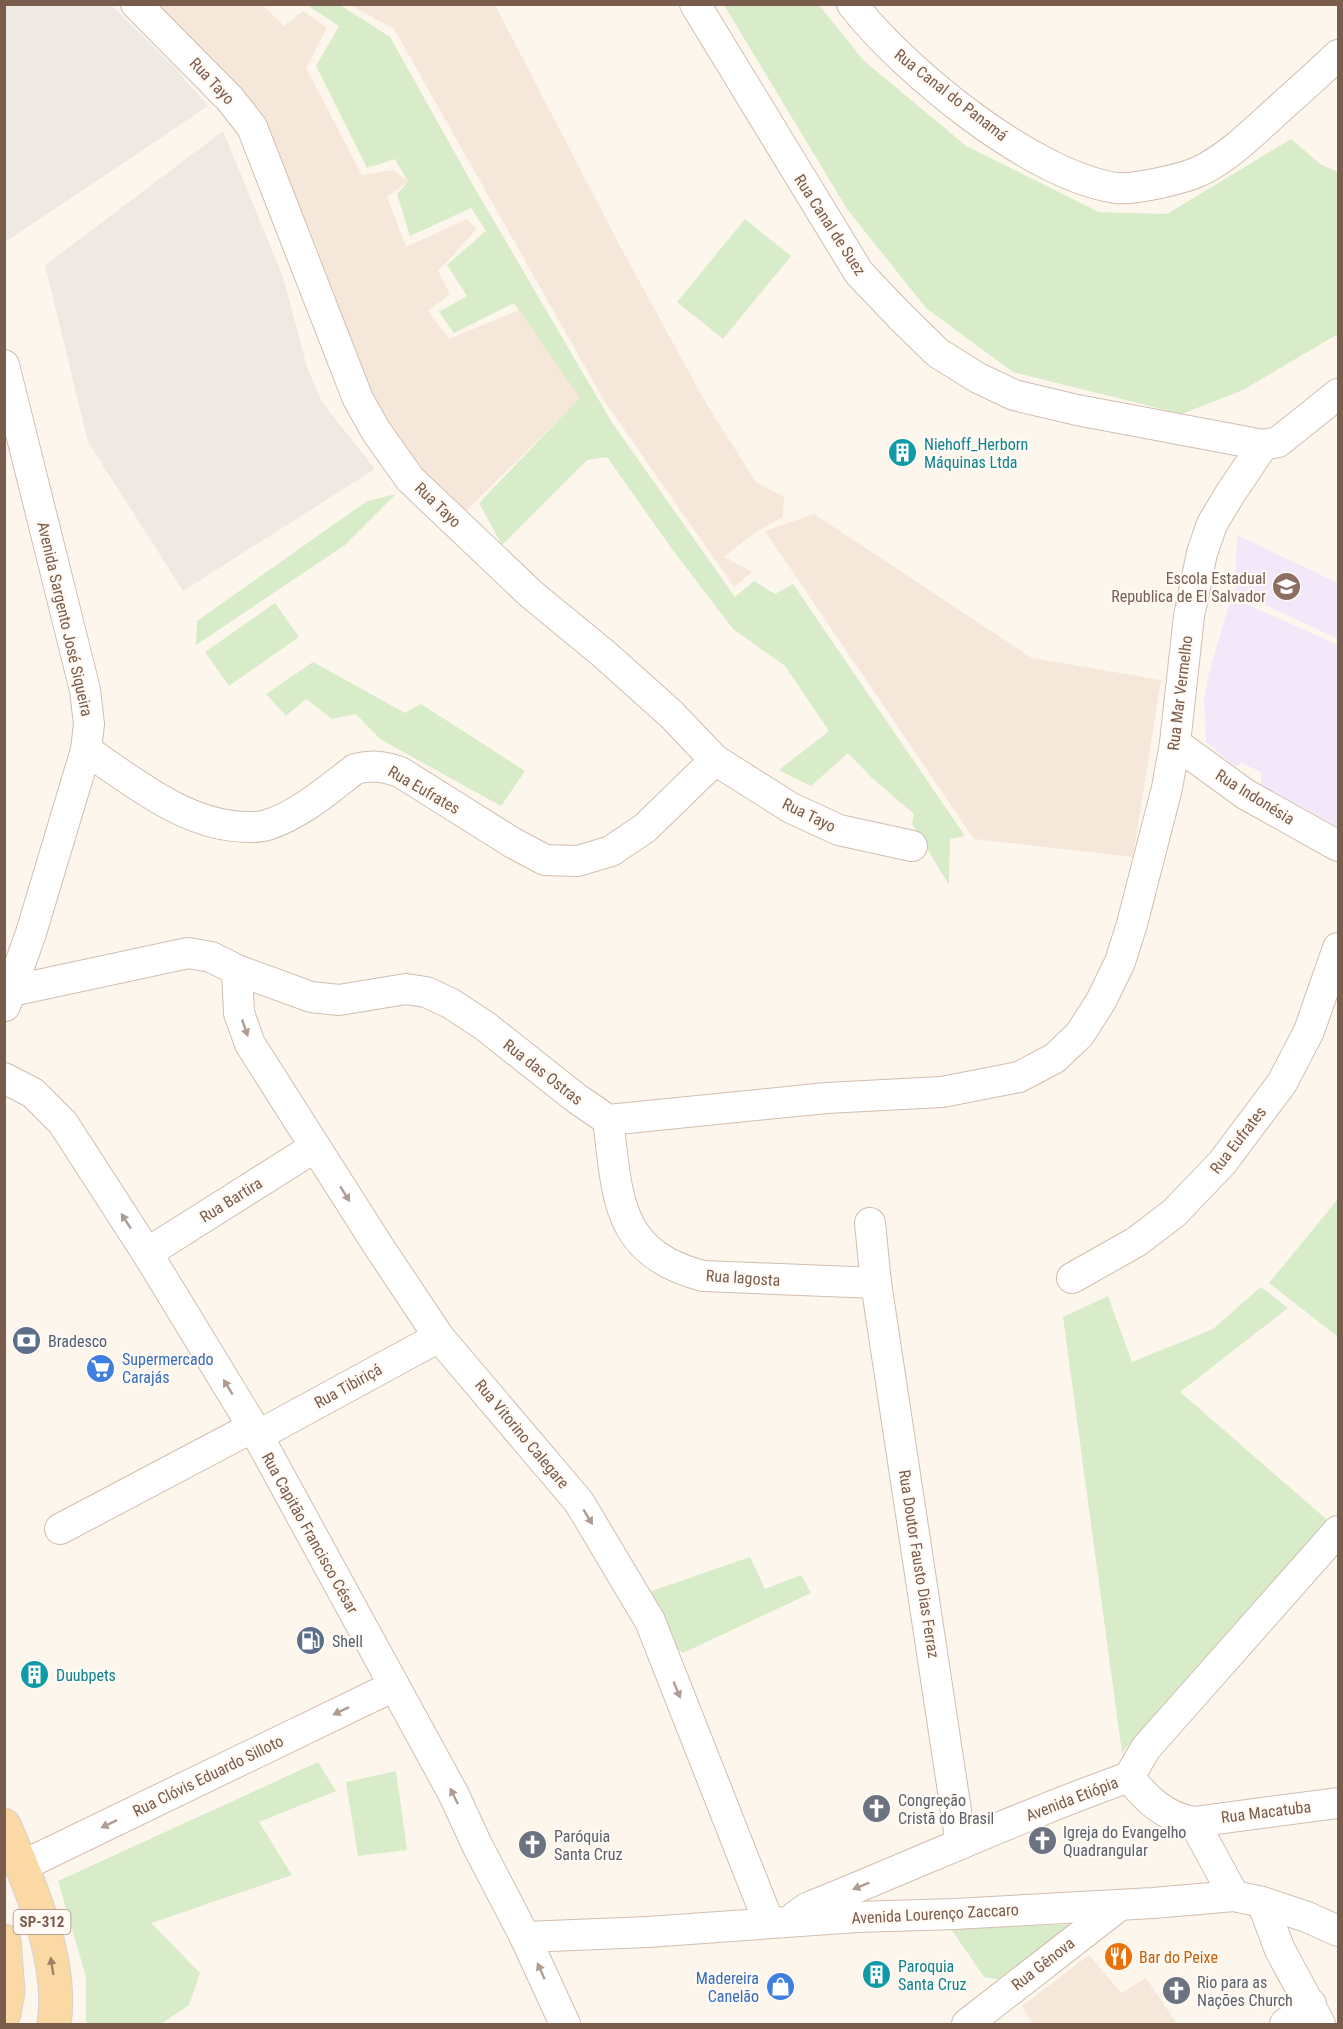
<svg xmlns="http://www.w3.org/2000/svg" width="1343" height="2029" viewBox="0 0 1343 2029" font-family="'Roboto Condensed',sans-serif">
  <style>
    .residential { fill: #f5e8da }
    .industrial { fill: #efe9e4 }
    .education { fill: #f3e8fa }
    .green { fill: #d8ecc9 }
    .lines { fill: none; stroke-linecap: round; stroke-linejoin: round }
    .minor-casing { stroke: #d1beb0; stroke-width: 32 }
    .major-casing { stroke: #dad1cd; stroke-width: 35 }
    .minor { stroke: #fff; stroke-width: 30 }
    .major { stroke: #fbd9a5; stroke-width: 33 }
    .oneway { fill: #af9d94 }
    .oneway2 { fill: #a18267 }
    .labels { text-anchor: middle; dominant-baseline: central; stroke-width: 4.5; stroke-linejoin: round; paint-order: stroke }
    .shield { fill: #fffaf3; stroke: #a28b7f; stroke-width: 1.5 }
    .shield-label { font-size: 15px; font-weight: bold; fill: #7a5c4d }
    .street-label { font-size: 16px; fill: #7a5c4d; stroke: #fffaf3 }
    .culture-label { font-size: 16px; fill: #0d838f; stroke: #fffaf3; text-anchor: start }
    .education-label { font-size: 16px; fill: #785e54; stroke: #fffaf3; text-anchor: end }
    .service-label { font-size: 16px; fill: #4e5e75; stroke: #fffaf3; text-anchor: start }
    .shop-label { font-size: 16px; fill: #366cbe; stroke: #fffaf3; text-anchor: start }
    .worship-label { font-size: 16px; fill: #5b616d; stroke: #fffaf3; text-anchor: start }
    .food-label { font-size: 16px; fill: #c56008; stroke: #fffaf3; text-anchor: start }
  </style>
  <rect width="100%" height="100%" fill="#fdf6ec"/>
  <g class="residential">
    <path d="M150 5H263L284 26 303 11 327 28 306 68 362 175 393 170 409 182 387 197 406 247 467 219 477 229 438 271 450 294 428 311 449 339 519 310 581 398 462 515 404 453 367 393 315 243 256 111Z"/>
    <path d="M350 5H495L620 246 707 405 756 482 784 497 783 517 756 532 724 557 752 572 734 587 605 402 394 29Z"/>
    <path d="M814 514 1032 658 1161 680 1133 857 974 839 765 531Z"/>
    <path d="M1089 1955 1121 1993 1146 1978 1177 2024H1033L1022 2006Z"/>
  </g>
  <g class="industrial">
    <path d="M5 4 111 5 174 67 208 106 7 241 4 235Z"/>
    <path d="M223 131 283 277 307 367 322 402 375 469 183 591 88 442 45 265Z"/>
  </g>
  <g class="education">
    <path d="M1237 535 1338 583V639L1235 591Z"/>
    <path d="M1231 597 1338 645V827L1261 785V772L1241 763 1236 767 1206 742 1204 700 1209 673Z"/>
  </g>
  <g class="green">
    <path d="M307 5H340L390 37 470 180 611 421 735 597 754 581 775 594 793 584 965 836 950 839 949 885 912 824 914 814 871 777 848 753 811 786 779 770 829 731 785 666 733 629 672 549 607 457 587 460 502 545 479 503 580 398 514 303 454 333 439 312 467 296 447 265 486 231 471 208 410 236 397 194 408 182 395 159 367 168 316 66 339 26Z"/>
    <path d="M724 5H819L863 60 966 146 1099 212 1167 214 1291 139 1320 164 1338 172V334L1243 390 1182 414 1013 372 926 308 847 209Z"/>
    <path d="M745 219 791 256 723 339 677 302Z"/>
    <path d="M396 494 345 545 196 645 197 621 367 501Z"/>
    <path d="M275 603 299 637 229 686 205 652Z"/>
    <path d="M313 662 405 713 421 704 525 771 501 806 380 739 356 714 332 719 306 699 286 716 266 694Z"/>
    <path d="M1338 1199V1337L1269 1283Z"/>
    <path d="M1261 1287 1288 1308 1180 1392 1332 1524 1209 1653 1122 1753 1063 1317 1108 1296 1132 1362 1213 1329Z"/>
    <path d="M750 1557 765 1589 801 1575 811 1593 683 1653 673 1646 649 1592Z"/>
    <path d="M318 1762 336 1791 259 1822 292 1875 151 1923 200 1973 189 2005 161 2024H86V1977L58 1881Z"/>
    <path d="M396 1771 407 1850 358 1856 346 1782Z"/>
    <path d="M1079 1924 1008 1981 984 1977 951 1929Z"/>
  </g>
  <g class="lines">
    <defs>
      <g id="minor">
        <path d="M136 4 230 99 252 127 358 399 376 431 410 479 531 594 604 654 671 714 715 760 791 808 839 830 912 846"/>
        <path d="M695 4 859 273 902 318 938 353 978 378 1014 395 1077 410 1263 445"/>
        <path d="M852 4C904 71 1031 175 1116 188 1134 190 1183 179 1200 171 1226 158 1246 139 1268 119 1291 98 1315 77 1338 55"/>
        <path d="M4 365 85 690 89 724 86 750 31 933 5 1006"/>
        <path d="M1175 743 1245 794 1338 846"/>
        <path d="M86 750C135 783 187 827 249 827 255 827 261 827 267 825 299 815 328 790 355 769 372 765 383 766 400 772L513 843 545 860 578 861 611 851 645 828 715 760"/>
        <path d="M237 970 239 1013 250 1044 379 1247 439 1337 579 1502 650 1621 769 1923"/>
        <path d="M11 991 188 953 211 957 237 970 311 997 339 1000 406 989 426 992 450 1003 485 1026 576 1098 608 1120 826 1098 942 1092 1019 1077 1055 1058 1080 1034 1101 1001 1120 962 1132 924 1167 788 1175 743 1189 616 1202 553 1212 524 1230 494 1263 445 1278 442 1338 394"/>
        <path d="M4 1078 33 1093 63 1123 147 1253 253 1427 454 1795 477 1845 525 1937 565 2024"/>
        <path d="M608 1120C618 1197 615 1253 703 1276L876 1283"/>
        <path d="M870 1223 876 1283 961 1844"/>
        <path d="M147 1253 315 1147"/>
        <path d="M1072 1278 1136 1242 1174 1213 1222 1163 1282 1083 1309 1031 1338 948"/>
        <path d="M257 1436 439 1337"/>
        <path d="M60 1529 253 1427"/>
        <path d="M1129 1777C1146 1799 1165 1817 1194 1822L1338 1803"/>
        <path d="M1194 1822 1234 1896"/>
        <path d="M22 1866 394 1686"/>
        <path d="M1262 1902 1280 1950 1320 2024"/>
        <path d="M796 1916 807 1908C914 1865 1020 1816 1129 1777L1146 1748 1338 1531"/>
        <path d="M525 1937 648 1932 857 1917 955 1914 1153 1903 1234 1896 1262 1902 1307 1917 1338 1931"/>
        <path d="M967 2024 1120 1905"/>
        <path d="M1285 2024 1311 2004"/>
      </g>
      <g id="major">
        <path d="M4 1825C29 1882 64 1961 54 2024"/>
        <path d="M4 1941 8 1991 4 2014"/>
      </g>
    </defs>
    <use href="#minor" class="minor-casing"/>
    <use href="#major" class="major-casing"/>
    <use href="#minor" class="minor"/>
    <use href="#major" class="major"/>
  </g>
  <defs><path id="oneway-solid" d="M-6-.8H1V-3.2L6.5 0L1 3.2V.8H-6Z" transform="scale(1.5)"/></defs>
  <g class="oneway">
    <use href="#oneway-solid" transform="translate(245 1028) rotate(71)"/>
    <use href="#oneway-solid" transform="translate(345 1194) rotate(58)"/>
    <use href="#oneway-solid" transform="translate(126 1221) rotate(-123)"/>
    <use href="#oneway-solid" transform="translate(228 1387) rotate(-121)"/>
    <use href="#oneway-solid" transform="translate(588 1517) rotate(59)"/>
    <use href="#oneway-solid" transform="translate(677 1690) rotate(68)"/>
    <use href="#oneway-solid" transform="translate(341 1711) rotate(154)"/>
    <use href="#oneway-solid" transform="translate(454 1796) rotate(-116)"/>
    <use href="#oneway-solid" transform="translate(109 1824) rotate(154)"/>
    <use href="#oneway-solid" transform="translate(861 1886) rotate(158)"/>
    <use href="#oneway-solid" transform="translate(541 1971) rotate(-114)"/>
  </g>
  <use class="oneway2" href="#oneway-solid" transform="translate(52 1966) rotate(-99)"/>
  <defs>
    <symbol id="building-disc" viewBox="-11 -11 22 22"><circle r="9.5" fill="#0f9aa8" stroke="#fffaf3"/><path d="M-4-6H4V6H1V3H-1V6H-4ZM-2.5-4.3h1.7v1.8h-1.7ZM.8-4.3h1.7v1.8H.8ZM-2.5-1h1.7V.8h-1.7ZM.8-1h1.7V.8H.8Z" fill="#fff"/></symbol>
    <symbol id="school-disc" viewBox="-11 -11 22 22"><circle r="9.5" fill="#8d6e63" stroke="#fffaf3"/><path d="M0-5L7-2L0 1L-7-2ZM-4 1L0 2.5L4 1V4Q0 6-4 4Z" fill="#fff"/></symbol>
    <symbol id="bank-disc" viewBox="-11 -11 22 22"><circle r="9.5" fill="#5c6f8a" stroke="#fffaf3"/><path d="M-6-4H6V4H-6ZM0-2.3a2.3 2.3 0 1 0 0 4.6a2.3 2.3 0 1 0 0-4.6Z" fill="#fff"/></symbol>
    <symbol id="supermarket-disc" viewBox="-11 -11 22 22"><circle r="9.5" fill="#3f7fe0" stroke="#fffaf3"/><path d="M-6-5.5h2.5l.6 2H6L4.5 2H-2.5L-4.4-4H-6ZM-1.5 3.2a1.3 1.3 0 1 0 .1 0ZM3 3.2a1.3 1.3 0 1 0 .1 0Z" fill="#fff"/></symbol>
    <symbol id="fuel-disc" viewBox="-11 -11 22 22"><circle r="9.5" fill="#5c6f8a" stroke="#fffaf3"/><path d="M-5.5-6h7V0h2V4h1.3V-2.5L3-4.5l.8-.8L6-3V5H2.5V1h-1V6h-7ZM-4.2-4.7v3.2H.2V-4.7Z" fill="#fff"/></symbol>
    <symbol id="church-disc" viewBox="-11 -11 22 22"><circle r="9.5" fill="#6b7280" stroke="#fffaf3"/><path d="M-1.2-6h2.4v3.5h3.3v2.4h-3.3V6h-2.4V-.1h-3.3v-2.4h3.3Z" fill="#fff"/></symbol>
    <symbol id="restaurant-disc" viewBox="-11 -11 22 22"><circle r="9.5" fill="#e8710a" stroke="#fffaf3"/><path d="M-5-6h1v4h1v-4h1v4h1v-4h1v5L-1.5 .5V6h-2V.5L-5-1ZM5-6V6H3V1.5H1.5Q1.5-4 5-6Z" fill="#fff"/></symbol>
    <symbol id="shop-disc" viewBox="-11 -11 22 22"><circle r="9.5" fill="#3f7fe0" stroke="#fffaf3"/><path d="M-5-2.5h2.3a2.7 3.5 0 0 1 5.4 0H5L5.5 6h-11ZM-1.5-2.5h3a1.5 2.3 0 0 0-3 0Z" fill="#fff"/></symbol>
  </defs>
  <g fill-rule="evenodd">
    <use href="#building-disc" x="886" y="436" width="33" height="33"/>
    <use href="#school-disc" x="1270" y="570" width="33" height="33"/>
    <use href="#bank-disc" x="10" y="1324" width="33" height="33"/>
    <use href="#supermarket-disc" x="84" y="1352" width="33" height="33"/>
    <use href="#fuel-disc" x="294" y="1624" width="33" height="33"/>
    <use href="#building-disc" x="18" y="1658" width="33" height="33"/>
    <use href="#church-disc" x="860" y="1792" width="33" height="33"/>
    <use href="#church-disc" x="1026" y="1824" width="33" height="33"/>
    <use href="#church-disc" x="516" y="1828" width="33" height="33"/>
    <use href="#restaurant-disc" x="1102" y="1940" width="33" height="33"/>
    <use href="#building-disc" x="860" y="1958" width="33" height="33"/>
    <use href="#shop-disc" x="764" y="1970" width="33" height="33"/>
    <use href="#church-disc" x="1160" y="1974" width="33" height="33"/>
  </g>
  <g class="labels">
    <rect class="shield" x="13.5" y="1910" width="57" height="24" rx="4.5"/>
    <g class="shield-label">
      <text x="42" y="1922">SP-312</text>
    </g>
    <g class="street-label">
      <text transform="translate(212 81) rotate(47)">Rua Tayo</text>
      <text transform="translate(951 95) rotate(38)">Rua Canal do Panamá</text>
      <text transform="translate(830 225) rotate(57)">Rua Canal de Suez</text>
      <text transform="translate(438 505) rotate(44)">Rua Tayo</text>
      <text transform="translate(65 619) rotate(77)">Avenida Sargento José Siqueira</text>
      <text transform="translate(1180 693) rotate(-83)">Rua Mar Vermelho</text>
      <text transform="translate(424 790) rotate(30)">Rua Eufrates</text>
      <text transform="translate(1255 797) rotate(32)">Rua Indonésia</text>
      <text transform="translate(809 815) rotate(26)">Rua Tayo</text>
      <text transform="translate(543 1072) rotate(38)">Rua das Ostras</text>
      <text transform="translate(1238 1140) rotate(-52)">Rua Eufrates</text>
      <text transform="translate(231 1200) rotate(-32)">Rua Bartira</text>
      <text transform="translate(743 1278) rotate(4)">Rua lagosta</text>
      <text transform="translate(348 1386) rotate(-29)">Rua Tibiriçá</text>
      <text transform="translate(522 1434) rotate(50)">Rua Vitorino Calegare</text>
      <text transform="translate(310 1533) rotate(61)">Rua Capitão Francisco César</text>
      <text transform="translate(919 1564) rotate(81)">Rua Doutor Fausto Dias Ferraz</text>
      <text transform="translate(208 1776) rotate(-26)">Rua Clóvis Eduardo Silloto</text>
      <text transform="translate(1072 1799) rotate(-21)">Avenida Etiópia</text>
      <text transform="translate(1266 1812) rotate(-7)">Rua Macatuba</text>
      <text transform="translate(935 1914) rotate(-3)">Avenida Lourenço Zaccaro</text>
      <text transform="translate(1043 1964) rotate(-38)">Rua Gênova</text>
    </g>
    <g class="culture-label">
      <text x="924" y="444">Niehoff_Herborn<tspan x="924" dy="18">Máquinas Ltda</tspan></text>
      <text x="56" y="1675">Duubpets</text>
      <text x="898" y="1966">Paroquia<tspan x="898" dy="18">Santa Cruz</tspan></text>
    </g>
    <g class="education-label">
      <text x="1266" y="578">Escola Estadual<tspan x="1266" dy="18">Republica de El Salvador</tspan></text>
    </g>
    <g class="service-label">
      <text x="48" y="1341">Bradesco</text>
      <text x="332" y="1641">Shell</text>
    </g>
    <g class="shop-label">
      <text x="122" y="1359">Supermercado<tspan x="122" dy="18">Carajás</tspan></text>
      <text x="759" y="1978" text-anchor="end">Madereira<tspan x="759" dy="18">Canelão</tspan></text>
    </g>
    <g class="worship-label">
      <text x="898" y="1800">Congreção<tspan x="898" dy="18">Cristã do Brasil</tspan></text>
      <text x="1063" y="1832">Igreja do Evangelho<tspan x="1063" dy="18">Quadrangular</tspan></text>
      <text x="554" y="1836">Paróquia<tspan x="554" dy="18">Santa Cruz</tspan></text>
      <text x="1197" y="1982">Rio para as<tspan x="1197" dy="18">Nações Church</tspan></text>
    </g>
    <g class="food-label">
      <text x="1139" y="1957">Bar do Peixe</text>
    </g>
  </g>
  <rect width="1343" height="2029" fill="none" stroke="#7a5c4d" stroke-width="12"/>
</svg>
